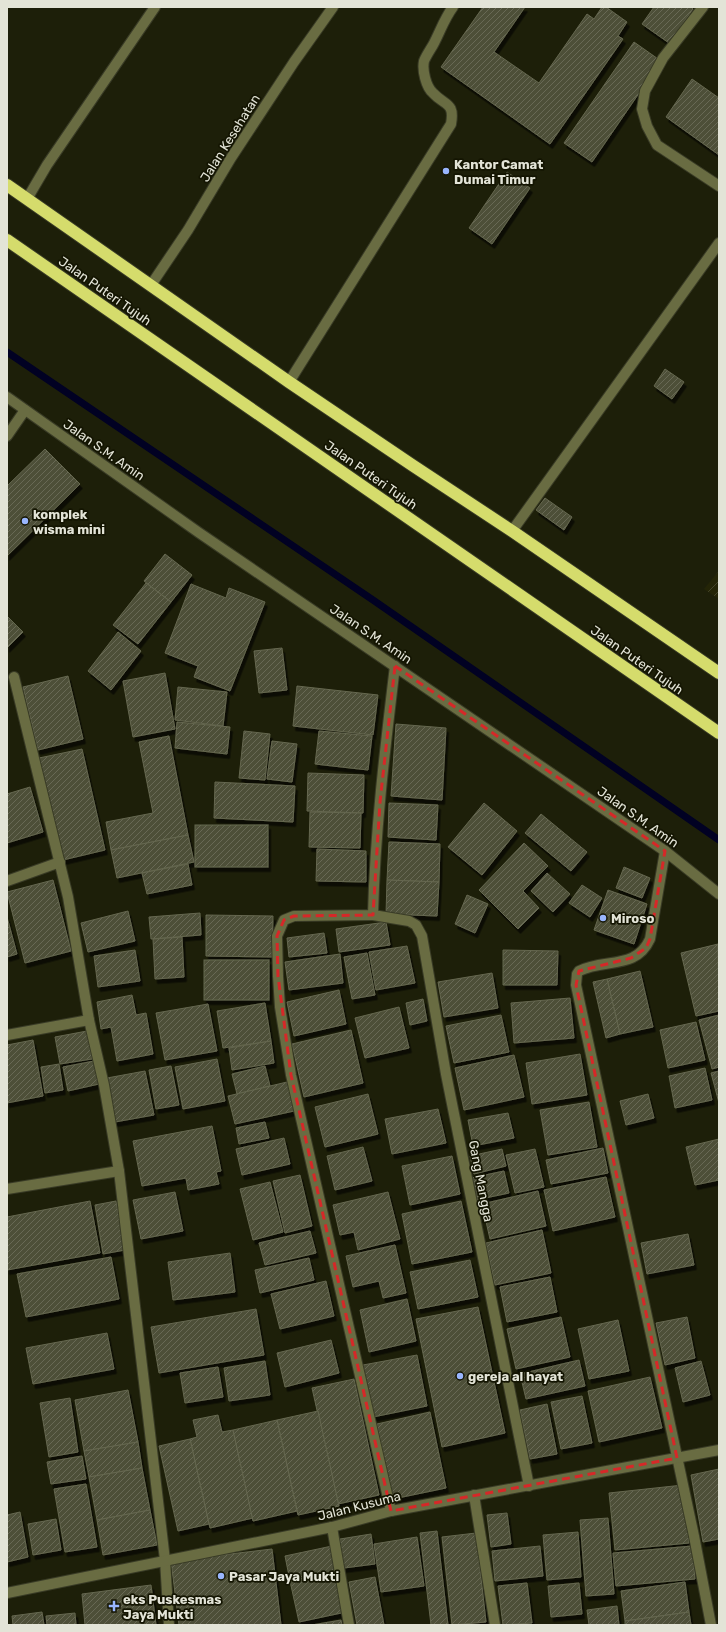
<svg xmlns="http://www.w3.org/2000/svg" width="726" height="1632" viewBox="0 0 726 1632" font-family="Rubik,sans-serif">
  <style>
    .industrial { fill: url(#industrial-furrows) }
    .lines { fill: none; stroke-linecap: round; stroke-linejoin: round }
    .stream { stroke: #010123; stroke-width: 7 }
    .building { fill: url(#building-hatch); stroke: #65674f; filter: url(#shadow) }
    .minor-casing { stroke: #393b26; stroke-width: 12 }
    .highway-casing { stroke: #393b26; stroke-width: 14 }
    .minor { stroke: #696c42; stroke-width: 10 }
    .highway { stroke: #d5dc6c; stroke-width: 12 }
    .marked { fill: none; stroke: #d62828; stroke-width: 3; stroke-dasharray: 8 5; stroke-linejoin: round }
    .poi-dot { fill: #99b5fd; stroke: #141502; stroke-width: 1.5 }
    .labels { text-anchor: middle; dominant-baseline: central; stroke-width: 3.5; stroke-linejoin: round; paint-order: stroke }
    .street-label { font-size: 13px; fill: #e3e4d7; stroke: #141502 }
    .poi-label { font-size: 13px; font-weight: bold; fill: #e3e4d7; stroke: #141502; text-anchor: start }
  </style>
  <defs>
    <pattern id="industrial-furrows" width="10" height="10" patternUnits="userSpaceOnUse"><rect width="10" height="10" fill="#242507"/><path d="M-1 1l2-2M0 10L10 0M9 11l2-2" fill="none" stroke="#44442a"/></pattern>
    <pattern id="building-hatch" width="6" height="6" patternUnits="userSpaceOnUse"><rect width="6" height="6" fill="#4e5039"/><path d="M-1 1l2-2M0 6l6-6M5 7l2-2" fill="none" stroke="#676955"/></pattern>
    <filter id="shadow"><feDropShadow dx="2.5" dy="4.5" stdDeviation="0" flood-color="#0009"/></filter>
  </defs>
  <rect width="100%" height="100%" fill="#1d1f09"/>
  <path class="industrial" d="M719 571V599L704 589Z"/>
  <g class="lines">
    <path class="stream" d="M7 352 373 600 719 840"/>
  </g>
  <g class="building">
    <path d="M483 7H525L494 52 539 83 587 14 594 19 602 7H606L627 22 618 36 623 39 550 144 441 67Z"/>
    <path d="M654 7H691L693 9 669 43 642 24Z"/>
    <path d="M634 42 661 61 592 162 564 143Z"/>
    <path d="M692 79 719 98V155L666 117Z"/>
    <path d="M507 172 530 188 492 244 469 228Z"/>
    <path d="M665 369 684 382 672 399 654 386Z"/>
    <path d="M45 449 80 484 7 556V486Z"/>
    <path d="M545 498 572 517 564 530 536 510Z"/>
    <path d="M165 554 192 575 171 602 144 581Z"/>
    <path d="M146 583 171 602 138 644 113 625Z"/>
    <path d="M191 584 226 598 229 588 265 602 230 691 194 677 198 666 165 653Z"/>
    <path d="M7 616 23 632 7 648Z"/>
    <path d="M118 632 141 651 111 690 88 671Z"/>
    <path d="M282 648 287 690 259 693 254 651Z"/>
    <path d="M165 673 175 729 133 737 123 681Z"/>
    <path d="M68 676 83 739 38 750 23 687Z"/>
    <path d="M297 686 378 695 373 735 293 726Z"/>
    <path d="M178 687 227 692 223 726 175 720Z"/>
    <path d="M177 722 230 727 227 754 175 748Z"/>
    <path d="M396 724 446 728 442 800 391 796Z"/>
    <path d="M244 731 270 734 265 780 239 778Z"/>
    <path d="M319 731 372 736 368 770 315 764Z"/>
    <path d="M169 736 188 835 111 850 106 822 153 813 139 742Z"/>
    <path d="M272 741 297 744 292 782 267 779Z"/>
    <path d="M82 749 105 850 63 860 39 758Z"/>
    <path d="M308 773 364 775 363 813 307 811Z"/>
    <path d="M215 782 295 786 293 822 214 818Z"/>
    <path d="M30 787 43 832 7 843V794Z"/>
    <path d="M389 803 438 805 436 840 388 837Z"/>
    <path d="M484 803 517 831 482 875 448 847Z"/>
    <path d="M310 812 361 813 360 848 309 847Z"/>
    <path d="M541 814 587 852 571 871 525 833Z"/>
    <rect x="195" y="825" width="73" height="42"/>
    <path d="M188 835 194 862 117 878 111 850Z"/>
    <path d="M389 842 440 844 439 882 387 880Z"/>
    <path d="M524 843 548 866 523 891 539 908 518 929 479 890Z"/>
    <path d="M317 849 366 851V882L316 881Z"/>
    <path d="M188 864 192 885 147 894 142 873Z"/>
    <path d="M624 867 650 878 642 898 616 888Z"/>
    <path d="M547 873 570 894 553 912 531 891Z"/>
    <path d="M53 880 71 951 25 963 7 892Z"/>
    <path d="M387 880 439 882 437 916 386 914Z"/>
    <path d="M582 885 602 898 590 917 569 903Z"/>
    <path d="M608 890 647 904 634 944 594 930Z"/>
    <path d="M467 895 488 904 475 933 455 924Z"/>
    <path d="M128 911 135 941 88 952 81 923Z"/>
    <path d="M200 913 201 935 151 939 149 917Z"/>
    <path d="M206 915 273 916 272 957 206 956Z"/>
    <path d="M7 917 17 954 7 957Z"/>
    <path d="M386 922 390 945 339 952 336 929Z"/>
    <path d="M324 933 327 953 289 957 287 938Z"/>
    <path d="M182 937 184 977 155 979 153 939Z"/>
    <path d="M718 944 719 1011 696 1016 681 953Z"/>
    <path d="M407 946 415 983 376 990 369 952Z"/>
    <path d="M135 950 140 981 98 987 94 956Z"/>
    <path d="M503 950 558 951 557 985H503Z"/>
    <path d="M367 953 375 995 352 999 344 957Z"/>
    <path d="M340 954 343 983 289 990 285 962Z"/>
    <rect x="204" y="960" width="65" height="40"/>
    <path d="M640 971 653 1027 620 1034 607 979Z"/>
    <path d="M492 973 498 1008 444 1017 438 982Z"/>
    <path d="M607 979 620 1034 606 1038 593 982Z"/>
    <path d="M339 990 346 1024 294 1036 287 1002Z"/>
    <path d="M132 995 136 1015 146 1013 153 1054 117 1061 111 1027 101 1029 97 1002Z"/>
    <path d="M570 998 574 1038 514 1043 511 1003Z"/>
    <path d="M423 999 427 1021 410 1025 406 1003Z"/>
    <path d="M265 1003 271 1041 223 1048 217 1011Z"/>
    <path d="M208 1004 217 1051 165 1060 156 1013Z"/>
    <path d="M399 1007 409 1048 365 1058 355 1018Z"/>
    <path d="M501 1015 509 1052 454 1063 446 1026Z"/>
    <path d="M719 1015V1067L712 1069 699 1020Z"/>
    <path d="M696 1022 705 1060 668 1068 660 1030Z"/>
    <path d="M351 1030 363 1083 304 1097 292 1044Z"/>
    <path d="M87 1031 92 1059 60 1064 55 1037Z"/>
    <path d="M33 1040 43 1096 7 1103V1045Z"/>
    <path d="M271 1041 274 1063 232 1070 229 1048Z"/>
    <path d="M580 1054 587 1095 532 1104 526 1063Z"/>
    <path d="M514 1055 524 1097 464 1110 455 1068Z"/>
    <path d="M217 1059 225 1101 183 1109 175 1067Z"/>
    <path d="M94 1061 99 1084 68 1091 63 1067Z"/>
    <path d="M59 1064 63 1090 45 1093 41 1067Z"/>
    <path d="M171 1066 179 1105 156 1109 149 1070Z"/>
    <path d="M265 1066 270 1086 237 1094 232 1074Z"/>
    <path d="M705 1068 712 1100 675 1108 669 1076Z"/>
    <path d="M145 1071 154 1115 115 1122 107 1078Z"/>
    <path d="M719 1071V1103L711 1073Z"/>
    <path d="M287 1082 294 1111 235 1124 228 1096Z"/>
    <path d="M368 1094 378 1134 325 1147 315 1107Z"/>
    <path d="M648 1094 654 1118 626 1125 620 1101Z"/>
    <path d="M589 1102 597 1147 548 1155 540 1110Z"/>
    <path d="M438 1109 446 1143 392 1154 385 1119Z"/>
    <path d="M508 1113 514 1138 473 1146 468 1120Z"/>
    <path d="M265 1122 269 1138 239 1144 236 1128Z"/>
    <path d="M212 1126 221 1171 216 1172 219 1184 188 1190 186 1178 142 1186 133 1141Z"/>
    <path d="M284 1138 290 1164 242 1175 236 1149Z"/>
    <path d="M719 1139V1180L695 1185 686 1147Z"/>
    <path d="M363 1147 372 1181 335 1190 327 1156Z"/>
    <path d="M603 1148 608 1173 551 1184 546 1160Z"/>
    <path d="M502 1149 506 1166 474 1174 470 1156Z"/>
    <path d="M535 1149 544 1187 515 1193 506 1155Z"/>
    <path d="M452 1156 460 1194 410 1205 402 1166Z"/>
    <path d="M504 1171 509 1193 476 1200 471 1178Z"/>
    <path d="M300 1175 312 1226 285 1233 273 1181Z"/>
    <path d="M606 1177 615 1217 553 1231 544 1190Z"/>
    <path d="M270 1182 283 1232 253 1240 240 1189Z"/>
    <path d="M538 1191 546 1226 490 1239 482 1204Z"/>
    <path d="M175 1192 183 1231 141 1239 133 1200Z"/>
    <path d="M388 1192 400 1239 358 1250 354 1232 340 1235 333 1205Z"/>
    <path d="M90 1201 100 1253 7 1270V1217Z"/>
    <path d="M116 1201 125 1250 103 1254 95 1205Z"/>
    <path d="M461 1201 472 1252 412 1264 402 1214Z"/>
    <path d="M542 1230 551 1273 495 1285 486 1243Z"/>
    <path d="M310 1231 316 1253 265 1265 259 1243Z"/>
    <path d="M688 1234 694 1265 647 1274 641 1243Z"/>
    <path d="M395 1245 406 1293 383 1298 379 1281 353 1287 346 1256Z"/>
    <path d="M230 1253 235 1292 173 1300 168 1262Z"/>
    <path d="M111 1257 119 1299 26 1317 17 1274Z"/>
    <path d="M309 1258 314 1280 260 1293 255 1270Z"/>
    <path d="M470 1260 478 1297 418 1309 410 1272Z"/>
    <path d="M550 1277 557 1312 507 1322 500 1287Z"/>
    <path d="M326 1281 334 1316 280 1329 271 1294Z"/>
    <path d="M407 1299 416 1341 369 1352 360 1310Z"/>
    <path d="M478 1307 505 1433 442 1447 416 1319Z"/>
    <path d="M256 1309 264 1355 159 1373 151 1327Z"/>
    <path d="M561 1317 570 1357 516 1369 507 1329Z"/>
    <path d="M687 1317 695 1358 665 1365 656 1323Z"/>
    <path d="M618 1320 629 1371 589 1379 578 1329Z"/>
    <path d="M107 1333 114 1369 33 1384 26 1348Z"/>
    <path d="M331 1340 339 1373 285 1387 277 1353Z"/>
    <path d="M417 1355 427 1406 373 1417 363 1365Z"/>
    <path d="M579 1360 585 1386 526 1399 520 1374Z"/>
    <path d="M265 1361 270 1395 229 1401 224 1368Z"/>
    <path d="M701 1361 710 1395 683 1402 675 1368Z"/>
    <path d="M218 1367 223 1397 185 1403 180 1373Z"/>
    <path d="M650 1377 662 1428 599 1442 588 1391Z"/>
    <path d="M354 1379 379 1495 338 1504 312 1388Z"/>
    <path d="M128 1390 138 1442 84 1451 75 1400Z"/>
    <path d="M582 1396 592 1443 561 1449 551 1402Z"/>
    <path d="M70 1398 78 1452 49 1457 40 1403Z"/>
    <path d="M547 1404 557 1454 530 1459 520 1410Z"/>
    <path d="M318 1411 339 1506 298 1515 277 1420Z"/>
    <path d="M430 1412 446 1488 393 1499 377 1424Z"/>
    <path d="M218 1415 222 1432 233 1430 253 1518 210 1528 190 1439 197 1437 193 1420Z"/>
    <path d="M277 1420 297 1511 253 1521 233 1430Z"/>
    <path d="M190 1439 209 1524 178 1531 159 1446Z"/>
    <path d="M138 1442 142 1468 89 1477 84 1451Z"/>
    <path d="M82 1456 86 1479 51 1484 47 1462Z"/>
    <path d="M142 1468 150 1510 97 1520 89 1477Z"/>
    <path d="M719 1469V1539L703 1542 691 1475Z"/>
    <path d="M86 1484 97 1547 65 1552 54 1489Z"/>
    <path d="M683 1485 689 1543 615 1550 609 1493Z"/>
    <path d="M150 1510 157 1545 103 1555 97 1520Z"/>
    <path d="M20 1512 28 1557 7 1562V1515Z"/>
    <path d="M507 1513 511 1544 491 1547 487 1515Z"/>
    <path d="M608 1518 614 1594 586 1596 580 1520Z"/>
    <path d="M56 1519 61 1550 33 1555 28 1524Z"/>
    <path d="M437 1531 448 1625H431L420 1533Z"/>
    <path d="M578 1532 581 1577 547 1580 543 1535Z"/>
    <path d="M476 1533 486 1622 452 1625 442 1537Z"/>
    <path d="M371 1534 375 1564 344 1568 340 1539Z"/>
    <path d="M417 1537 424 1586 381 1592 374 1544Z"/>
    <path d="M332 1546 337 1571 290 1581 285 1556Z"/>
    <path d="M540 1546 543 1576 495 1581 492 1551Z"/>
    <path d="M692 1546 695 1579 616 1586 613 1553Z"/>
    <path d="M272 1549 281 1625H179L171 1561Z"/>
    <path d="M337 1571 346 1612 299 1622 290 1581Z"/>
    <path d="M375 1577 384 1625H357L349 1582Z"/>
    <path d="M685 1582 689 1612 625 1621 621 1591Z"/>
    <path d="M527 1583 532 1623 503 1625 498 1586Z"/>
    <path d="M579 1583 582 1614 551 1617 548 1586Z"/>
    <path d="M151 1585 156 1625H85L82 1594Z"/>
    <path d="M617 1606 619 1625H589L587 1610Z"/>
    <path d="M42 1612 44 1625H13L12 1616Z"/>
    <path d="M689 1612 691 1625H625V1621Z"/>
    <path d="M75 1613 76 1625H47L46 1616Z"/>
    <path d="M341 1620 342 1625H312Z"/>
  </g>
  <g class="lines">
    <defs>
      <g id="minor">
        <path d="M703 7 663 58 645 91 642 109 647 126 657 145 719 186"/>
        <path d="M27 199 47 165 155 7"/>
        <path d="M151 285 188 230 231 158 294 62 333 7"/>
        <path d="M289 382 451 124C455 102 445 106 433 93 426 87 422 70 424 61 426 56 430 50 433 45 440 32 444 19 453 7"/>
        <path d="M7 397 198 532 665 851 719 894"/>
        <path d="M7 436 25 410"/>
        <path d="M512 531 719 243"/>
        <path d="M14 677 68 897 89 1020 104 1085 119 1171 165 1560 169 1625"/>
        <path d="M665 851 650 939C636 970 605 958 579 971L577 974 576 985 694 1536 711 1625"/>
        <path d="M7 881 60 862"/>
        <path d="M373 915 409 921 416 925 422 936 446 1074 529 1486"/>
        <path d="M7 1035 89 1020"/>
        <path d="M7 1189 119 1171"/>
        <path d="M474 1495 495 1625"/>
        <path d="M391 1511 291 1075 280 1007 278 976 277 936 284 920 294 916 373 915C375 831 385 749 395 666"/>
        <path d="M332 1527 349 1625"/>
        <path d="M7 1593 332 1527 391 1511 719 1450"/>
      </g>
      <g id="highway">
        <path d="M7 185 289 382 412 465 512 531 719 673"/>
        <path d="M7 240 719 733"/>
      </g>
    </defs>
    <use href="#minor" class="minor-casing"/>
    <use href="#highway" class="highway-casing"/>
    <use href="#minor" class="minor"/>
    <use href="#highway" class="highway"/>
  </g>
  <path class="marked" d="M395 666 665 851 650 939 646 948 631 958 579 971 576 985 677 1458 391 1511 291 1075 278 976 277 936 284 920 294 916 373 915 380 802Z"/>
  <g class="poi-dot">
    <circle cx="446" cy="171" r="4"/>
    <circle cx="25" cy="521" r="4"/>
    <circle cx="603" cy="918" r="4"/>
    <circle cx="460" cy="1376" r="4"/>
    <circle cx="221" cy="1576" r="4"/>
    <path d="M112 1600h4v4h4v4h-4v4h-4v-4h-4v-4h4z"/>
  </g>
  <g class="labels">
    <g class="street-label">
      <text transform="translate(230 138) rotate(-58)">Jalan Kesehatan</text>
      <text transform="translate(105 291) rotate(35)">Jalan Puteri Tujuh</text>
      <text transform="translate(104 450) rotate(35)">Jalan S.M. Amin</text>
      <text transform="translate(371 475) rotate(35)">Jalan Puteri Tujuh</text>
      <text transform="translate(371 634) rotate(34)">Jalan S.M. Amin</text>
      <text transform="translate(637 660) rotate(35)">Jalan Puteri Tujuh</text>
      <text transform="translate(638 817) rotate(35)">Jalan S.M. Amin</text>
      <text transform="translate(481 1181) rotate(79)">Gang Mangga</text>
      <text transform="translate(359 1506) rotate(-14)">Jalan Kusuma</text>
    </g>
    <g class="poi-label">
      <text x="454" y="164">Kantor Camat<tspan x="454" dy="15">Dumai Timur</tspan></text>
      <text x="33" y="514">komplek<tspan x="33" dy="15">wisma mini</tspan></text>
      <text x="611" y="918">Miroso</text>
      <text x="468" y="1376">gereja al hayat</text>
      <text x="229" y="1576">Pasar Jaya Mukti</text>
      <text x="123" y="1599">eks Puskesmas<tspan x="123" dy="15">Jaya Mukti</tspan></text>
    </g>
  </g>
  <rect width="726" height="1632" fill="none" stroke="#e3e4d7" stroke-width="16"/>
</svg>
